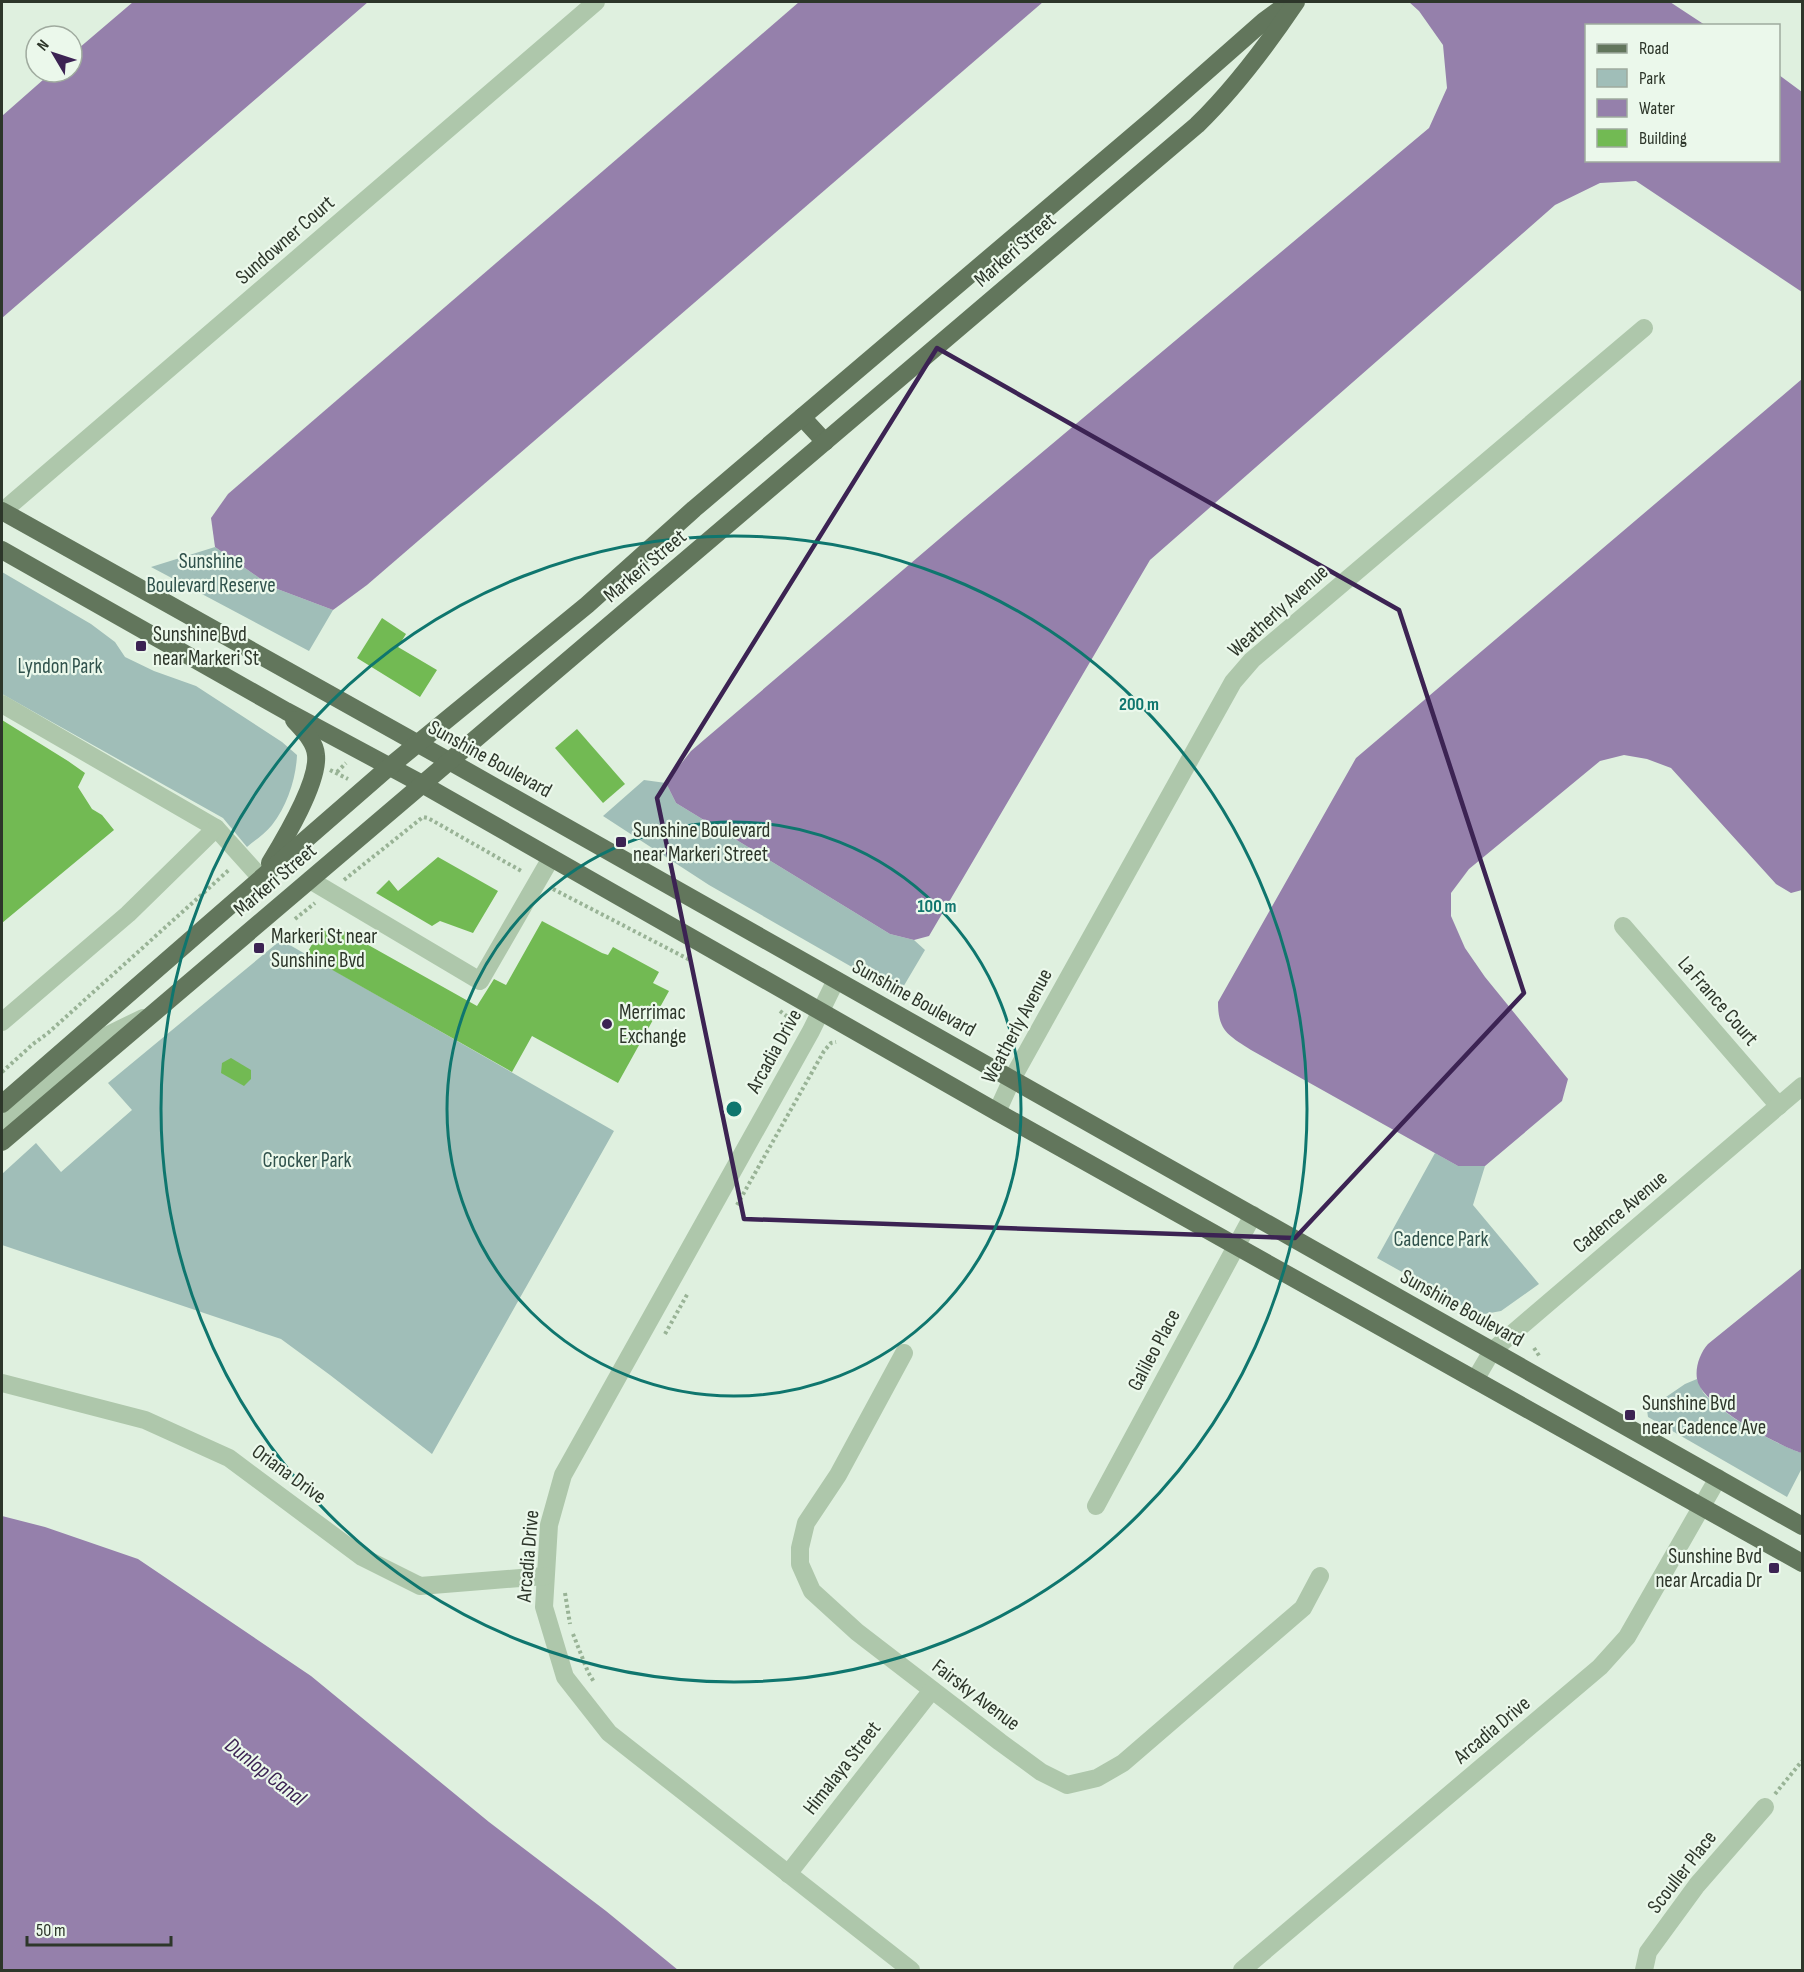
<svg xmlns="http://www.w3.org/2000/svg" width="1804" height="1972" viewBox="0 0 1804 1972" font-family="'Sofia Sans Condensed',sans-serif">
  <style>
    .green { fill: #a0beb8 }
    .water { fill: #9580ab }
    .building { fill: #72ba53 }
    .lines { fill: none; stroke-linecap: round; stroke-linejoin: round }
    .path { stroke: #99b396; stroke-width: 4; stroke-dasharray: 3 3; stroke-linecap: butt }
    .minor { stroke: #aec7ab; stroke-width: 18 }
    .major { stroke: #62765c; stroke-width: 18 }
    .marked { fill: none; stroke: #3c2353; stroke-width: 4.5; stroke-linejoin: round }
    .ring { fill: none; stroke: #0f766e; stroke-width: 3 }
    .poi-dot { fill: #3c2353; stroke: #ebf8eb; stroke-width: 2 }
    .labels { text-anchor: middle; dominant-baseline: central; stroke-width: 4.5; stroke-linejoin: round; paint-order: stroke }
    .street-label { font-size: 21px; fill: #2d362a; stroke: #ebf8eb }
    .park-label { font-size: 21px; fill: #30524c; stroke: #ebf8eb }
    .poi-label { font-size: 21px; fill: #2d362a; stroke: #ebf8eb; text-anchor: start }
    .water-label { font-size: 22px; font-style: italic; fill: #3c2353; stroke: #ebf8eb }
    .centre { fill: #0f766e; stroke: #ebf8eb; stroke-width: 3 }
    .ring-label { font-size: 18px; text-anchor: middle; font-weight: bold; fill: #0f766e; stroke: #ebf8eb; stroke-width: 4.5; stroke-linejoin: round; paint-order: stroke }
  </style>
  <rect width="100%" height="100%" fill="#dff0df"/>
  <g class="green">
    <path d="M215 547 272 587 333 610 309 651 151 567Z"/>
    <path d="M2 572 91 624 115 642 125 657 154 671 196 686 282 742 297 755C296 779 287 806 272 825 265 834 255 840 247 847L223 818 2 694Z"/>
    <path d="M644 780 666 783 676 803 890 934 914 940 925 950 899 994 709 885 603 816Z"/>
    <path d="M281 940 614 1131 432 1454 330 1375 281 1339 2 1245V1174L36 1143 61 1172 132 1110 108 1083Z"/>
    <path d="M1435 1153 1458 1166H1485L1473 1205 1539 1284 1501 1311 1479 1315 1377 1258Z"/>
    <path d="M1697 1379C1699 1383 1701 1388 1703 1392 1717 1412 1779 1446 1802 1453V1468L1787 1497 1648 1417 1647 1410 1685 1384Z"/>
  </g>
  <g class="water">
    <path d="M133 2H368L2 318V116L52 72H72V54Z"/>
    <path d="M799 2H1043L367 585 333 610 272 587 215 547 211 518 228 494Z"/>
    <path d="M1409 2H1670L1705 25 1586 26V160H1778L1779 75 1802 92V292L1636 181 1600 183 1555 205 1150 560 929 936 914 940 890 934 676 803 666 783 691 751 965 517 1429 128 1447 88 1443 45 1419 11Z"/>
    <path d="M1802 379V890L1791 893 1776 884 1671 768 1647 759 1624 755 1600 761 1469 869 1451 893V916L1465 948 1485 977 1568 1079 1562 1101 1485 1166H1458L1251 1050C1228 1035 1218 1031 1218 1002L1356 758Z"/>
    <path d="M1802 1268V1453C1779 1446 1701 1405 1697 1379 1695 1367 1700 1353 1708 1344Z"/>
    <path d="M2 1516 45 1527 138 1559 311 1676 489 1822 606 1911 678 1970H2Z"/>
  </g>
  <g class="building">
    <path d="M382 618 406 634 398 647 437 670 420 697 357 658Z"/>
    <path d="M2 720 68 761 85 773 78 787 92 809 102 815 114 830 2 923Z"/>
    <path d="M577 729 625 784 603 803 555 748Z"/>
    <path d="M438 857 498 891 473 933 440 921 432 926 376 893 389 880 398 891Z"/>
    <path d="M542 921 602 953 608 955 613 947 659 972 653 983 669 991 618 1083 532 1036 512 1072 306 955 321 928 333 936 338 928 477 1006 494 979 506 985Z"/>
    <path d="M231 1058 251 1070V1079L244 1086 221 1073 222 1063Z"/>
  </g>
  <g class="lines">
    <g class="path">
      <path d="M330 770 348 779"/>
      <path d="M337 772 346 763"/>
      <path d="M344 880 423 817 428 818 523 872"/>
      <path d="M553 889 690 960"/>
      <path d="M295 919 315 903"/>
      <path d="M780 1011 789 1018"/>
      <path d="M2 1072 33 1044 48 1033 230 869"/>
      <path d="M737 1205 824 1051 831 1043 836 1042"/>
      <path d="M665 1334 688 1293"/>
      <path d="M1534 1348 1540 1357"/>
      <path d="M565 1593 570 1624"/>
      <path d="M573 1634 588 1672 594 1682"/>
      <path d="M1775 1794 1802 1761"/>
    </g>
    <g class="minor">
      <path d="M2 512 596 2"/>
      <path d="M2 704 216 828 261 878"/>
      <path d="M310 880 480 981 551 858"/>
      <path d="M1623 926 1779 1106"/>
      <path d="M836 980 811 1031 563 1475 549 1525 544 1607 565 1677 609 1733 911 1970"/>
      <path d="M2 1022 128 914 216 828"/>
      <path d="M997 1112 1012 1079 1233 682 1252 660 1644 328"/>
      <path d="M2 1125 110 1034 143 1018"/>
      <path d="M904 1353 838 1475 806 1523 800 1548V1564L812 1591 857 1632 1000 1742 1041 1772 1067 1785 1097 1778 1123 1763 1303 1608 1320 1576"/>
      <path d="M1475 1380 1492 1351 1802 1086"/>
      <path d="M2 1383 145 1420 229 1458 362 1557 420 1586 545 1576"/>
      <path d="M1096 1506 1253 1215"/>
      <path d="M788 1874 932 1690"/>
      <path d="M1242 1970 1600 1667 1627 1637 1718 1478"/>
      <path d="M1644 1970 1648 1952 1697 1885 1765 1807"/>
    </g>
    <g class="major">
      <path d="M802 417 825 442"/>
      <path d="M2 511 449 761 1802 1526"/>
      <path d="M2 550 286 711 422 784 997 1112 1802 1563"/>
      <path d="M270 863C284 840 319 782 316 755 315 741 302 729 294 720"/>
      <path d="M2 1104 389 767 587 605 694 509 1155 117 1264 21 1290 2"/>
      <path d="M2 1142 1197 125C1235 88 1267 45 1296 2"/>
    </g>
  </g>
  <path class="marked" d="M937 348 1399 610 1524 993 1295 1238 744 1219 657 798Z"/>
  <g class="ring">
    <circle cx="734" cy="1109" r="287"/>
    <circle cx="734" cy="1109" r="573"/>
  </g>
  <g class="poi-dot">
    <rect x="135" y="640" width="12" height="12" rx="3"/>
    <rect x="615" y="836" width="12" height="12" rx="3"/>
    <rect x="253" y="942" width="12" height="12" rx="3"/>
    <circle cx="607" cy="1024" r="6"/>
    <rect x="1624" y="1409" width="12" height="12" rx="3"/>
    <rect x="1768" y="1562" width="12" height="12" rx="3"/>
  </g>
  <g class="labels">
    <g class="street-label">
      <text transform="translate(285 240) rotate(-41)">Sundowner Court</text>
      <text transform="translate(1015 250) rotate(-41)">Markeri Street</text>
      <text transform="translate(645 566) rotate(-40)">Markeri Street</text>
      <text transform="translate(1278 611) rotate(-42)">Weatherly Avenue</text>
      <text transform="translate(490 759) rotate(29)">Sunshine Boulevard</text>
      <text transform="translate(275 880) rotate(-40)">Markeri Street</text>
      <text transform="translate(914 998) rotate(29)">Sunshine Boulevard</text>
      <text transform="translate(1718 1001) rotate(49)">La France Court</text>
      <text transform="translate(1017 1026) rotate(-62)">Weatherly Avenue</text>
      <text transform="translate(774 1051) rotate(-61)">Arcadia Drive</text>
      <text transform="translate(1620 1212) rotate(-40)">Cadence Avenue</text>
      <text transform="translate(1462 1308) rotate(29)">Sunshine Boulevard</text>
      <text transform="translate(1154 1350) rotate(-62)">Galileo Place</text>
      <text transform="translate(289 1474) rotate(36)">Oriana Drive</text>
      <text transform="translate(528 1556) rotate(-85)">Arcadia Drive</text>
      <text transform="translate(976 1695) rotate(37)">Fairsky Avenue</text>
      <text transform="translate(1492 1730) rotate(-40)">Arcadia Drive</text>
      <text transform="translate(842 1768) rotate(-52)">Himalaya Street</text>
      <text transform="translate(1682 1872) rotate(-52)">Scouller Place</text>
    </g>
    <g class="park-label">
      <text x="211" y="561">Sunshine<tspan x="211" dy="24">Boulevard Reserve</tspan></text>
      <text x="60" y="666">Lyndon Park</text>
      <text x="307" y="1160">Crocker Park</text>
      <text x="1441" y="1239">Cadence Park</text>
    </g>
    <g class="poi-label">
      <text x="153" y="634">Sunshine Bvd<tspan x="153" dy="24">near Markeri St</tspan></text>
      <text x="633" y="830">Sunshine Boulevard<tspan x="633" dy="24">near Markeri Street</tspan></text>
      <text x="271" y="936">Markeri St near<tspan x="271" dy="24">Sunshine Bvd</tspan></text>
      <text x="619" y="1012">Merrimac<tspan x="619" dy="24">Exchange</tspan></text>
      <text x="1642" y="1403">Sunshine Bvd<tspan x="1642" dy="24">near Cadence Ave</tspan></text>
      <text x="1762" y="1556" text-anchor="end">Sunshine Bvd<tspan x="1762" dy="24">near Arcadia Dr</tspan></text>
    </g>
    <g class="water-label">
      <text transform="translate(265 1772) rotate(38)">Dunlop Canal</text>
    </g>
  </g>
  <circle cx="734" cy="1109" r="9" class="centre"/>
  <g class="ring-label">
    <text x="1139" y="710">200 m</text>
    <text x="937" y="912">100 m</text>
  </g>
  <rect width="1804" height="1972" fill="none" stroke="#2d362a" stroke-width="6"/>
  <rect x="1585" y="24" width="195" height="138" fill="#ebf8eb" stroke="#9faa9e" stroke-width="1.5"/>
  <rect x="1597" y="44" width="30" height="9" fill="#62765c" stroke="#9faa9e" stroke-width="1.5"/>
  <text x="1639" y="54" font-size="18" fill="#2d362a">Road</text>
  <rect x="1597" y="69" width="30" height="18" fill="#a0beb8" stroke="#9faa9e" stroke-width="1.5"/>
  <text x="1639" y="84" font-size="18" fill="#2d362a">Park</text>
  <rect x="1597" y="99" width="30" height="18" fill="#9580ab" stroke="#9faa9e" stroke-width="1.5"/>
  <text x="1639" y="114" font-size="18" fill="#2d362a">Water</text>
  <rect x="1597" y="129" width="30" height="18" fill="#72ba53" stroke="#9faa9e" stroke-width="1.5"/>
  <text x="1639" y="144" font-size="18" fill="#2d362a">Building</text>
  <g transform="translate(54 54) rotate(309)"><circle r="28" fill="#ebf8eb" stroke="#9faa9e" stroke-width="1.5"/>
  <path d="M0-4.5L10 22L0 15L-10 22Z" fill="#3c2353"/>
  <text y="-9" font-size="16" font-weight="bold" text-anchor="middle" fill="#2d362a">N</text>
  </g>
  <path d="M27 1936v9h144v-9" fill="none" stroke="#2d362a" stroke-width="3"/>
  <text x="36" y="1936" font-size="18" fill="#2d362a" stroke="#ebf8eb" stroke-width="4.5" paint-order="stroke">50 m</text>
</svg>
